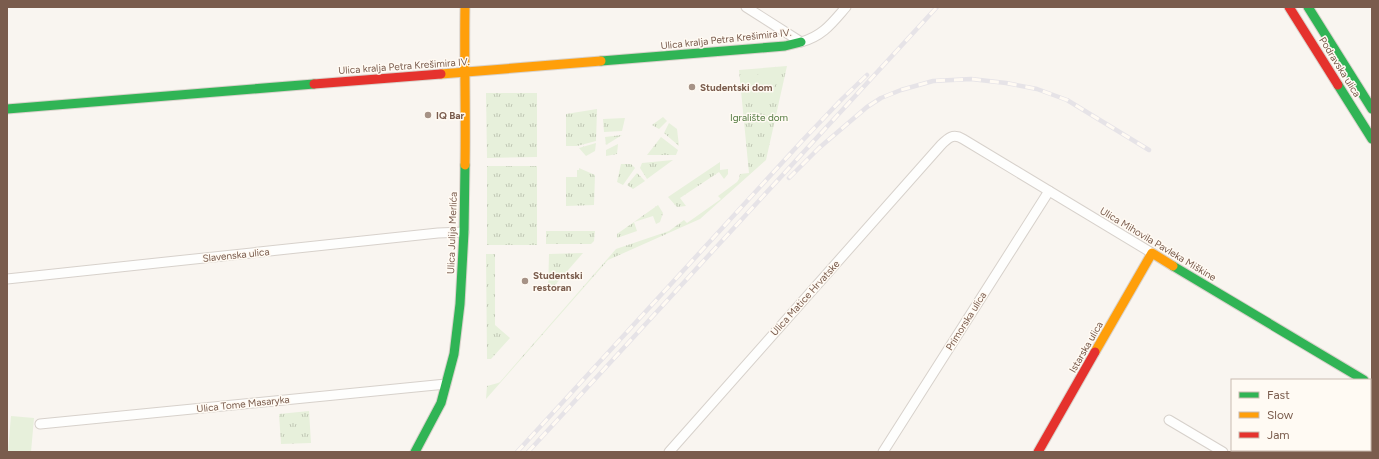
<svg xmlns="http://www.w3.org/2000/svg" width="1379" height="459" viewBox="0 0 1379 459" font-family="Figtree,sans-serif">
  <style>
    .grass { fill: url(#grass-tufts) }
    .pitch { fill: #e7f0db }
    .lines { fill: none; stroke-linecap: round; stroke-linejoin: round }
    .street-casing { stroke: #d7d1cb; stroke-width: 11 }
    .fast-casing { stroke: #d9d2cb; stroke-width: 11 }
    .slow-casing { stroke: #d9d2cb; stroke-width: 11 }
    .jam-casing { stroke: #d9d2cb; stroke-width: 11 }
    .street { stroke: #fefefd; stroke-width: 9 }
    .fast { stroke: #30b455; stroke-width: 9 }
    .slow { stroke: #ff9f0a; stroke-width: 9 }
    .jam { stroke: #e5322d; stroke-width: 9 }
    .rail-casing { stroke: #e6e3e7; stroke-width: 4.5 }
    .rail { stroke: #fffaf3; stroke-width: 3; stroke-dasharray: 9; stroke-linecap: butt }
    .poi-dot { fill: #a69286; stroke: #fffaf3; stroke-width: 1.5 }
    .labels { text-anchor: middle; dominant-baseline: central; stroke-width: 3; stroke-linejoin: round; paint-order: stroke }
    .street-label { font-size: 10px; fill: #7a5c4d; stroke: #fffaf3 }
    .poi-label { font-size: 10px; font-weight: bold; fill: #7a5c4d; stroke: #fffaf3; text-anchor: start }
    .park-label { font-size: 10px; fill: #537a41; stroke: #fffaf3 }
  </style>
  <defs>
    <pattern id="grass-tufts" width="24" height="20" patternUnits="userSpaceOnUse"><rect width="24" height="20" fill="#e7f0db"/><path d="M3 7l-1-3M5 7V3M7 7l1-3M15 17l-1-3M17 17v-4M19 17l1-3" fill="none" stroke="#c0c6b4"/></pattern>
  </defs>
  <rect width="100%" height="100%" fill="#f9f5f0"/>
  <g class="grass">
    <path d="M787 66 766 160 700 219 608 260 486 399 487 386 498 383 500 382 616 249 669 231 684 220 687 223 721 199 718 196 737 182 739 179 740 174 749 173 739 70Z"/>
    <path d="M486 93H537V157L487 158Z"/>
    <path d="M597 109 596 141 577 146H566V114Z"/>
    <path d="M663 117 667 121 659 129 652 125Z"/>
    <path d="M625 118 622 131 604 132 603 119Z"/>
    <path d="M669 123 677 129 679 146 664 133Z"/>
    <path d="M622 135 606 145 605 137Z"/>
    <path d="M661 137 678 150 676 155H647Z"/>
    <path d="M596 143 595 151 586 156 579 148Z"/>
    <path d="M618 144 617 154 606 156V150Z"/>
    <path d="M673 160 647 179 640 168 642 163Z"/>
    <path d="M720 162V170L728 169V174L724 179 719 172 680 198 686 206 677 207 668 197Z"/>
    <path d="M621 164H631L635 168 623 185 617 182Z"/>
    <rect x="487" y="166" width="50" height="79"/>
    <path d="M579 168 595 175 594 205 566 206V177H577V170H579Z"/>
    <path d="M637 173 645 181 633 189 627 185Z"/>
    <path d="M658 205 663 213 660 222 656 224 653 216 634 222 637 231 617 238V234Z"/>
    <path d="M546 231H595L594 241 591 244H546Z"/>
    <path d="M583 253 548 293 549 254Z"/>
    <path d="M486 254H495V325L510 338 491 359H487Z"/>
    <path d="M309 411 311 443 281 444 279 414Z"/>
  </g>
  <g class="pitch">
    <path d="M762 71 778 79 768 101 751 96 747 84Z"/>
    <path d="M11 416 34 418 31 452 8 451Z"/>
  </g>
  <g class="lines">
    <defs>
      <g id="street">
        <path d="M746 7 801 42C823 36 832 23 846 7"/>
        <path d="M7 279 438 233 464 232"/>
        <path d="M1169 420 1223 452"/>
        <path d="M40 424 446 384"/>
        <path d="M669 452 941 145C948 138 953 133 963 139L1152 253"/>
        <path d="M883 452 1049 191"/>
        <path d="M1312 452 1313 450"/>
      </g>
      <g id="fast">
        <path d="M1308 7 1372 109"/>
        <path d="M601 61 785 46 801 42"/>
        <path d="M1338 85 1372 139"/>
        <path d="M7 109 314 84"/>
        <path d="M1173 266 1364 380"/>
        <path d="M415 452 441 403 454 354 460 304 464 232 465 165"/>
      </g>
      <g id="slow">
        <path d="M465 7C464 60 466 112 465 165"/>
        <path d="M441 74 601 61"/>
        <path d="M1095 352 1152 253 1173 266"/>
      </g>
      <g id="jam">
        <path d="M1289 7 1338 85"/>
        <path d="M314 84 441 74"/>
        <path d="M1038 452 1095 352"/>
      </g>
    </defs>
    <use href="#street" class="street-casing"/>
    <use href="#fast" class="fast-casing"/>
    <use href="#slow" class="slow-casing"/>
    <use href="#jam" class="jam-casing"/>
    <use href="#street" class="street"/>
    <use href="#fast" class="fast"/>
    <use href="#slow" class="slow"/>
    <use href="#jam" class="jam"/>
    <defs>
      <g id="rail">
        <path d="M789 178 819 148 867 107 881 98 901 90 933 81 971 79 1006 83 1037 89 1067 100 1149 150"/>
        <path d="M517 452 802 141 842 99 867 75"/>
        <path d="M528 452 937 7"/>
      </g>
    </defs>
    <use href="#rail" class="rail-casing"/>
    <use href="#rail" class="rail"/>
  </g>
  <g class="poi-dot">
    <circle cx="692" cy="87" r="4"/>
    <circle cx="428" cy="115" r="4"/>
    <circle cx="525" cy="281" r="4"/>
  </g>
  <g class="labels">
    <g class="street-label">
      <text transform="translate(726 39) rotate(-6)">Ulica kralja Petra Krešimira IV.</text>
      <text transform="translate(404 66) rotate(-4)">Ulica kralja Petra Krešimira IV.</text>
      <text transform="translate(1340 67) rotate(58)">Podravska ulica</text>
      <text transform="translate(452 233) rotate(-88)">Ulica Julija Merlića</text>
      <text transform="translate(1158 244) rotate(31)">Ulica Mihovila Pavleka Miškine</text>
      <text transform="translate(236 255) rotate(-6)">Slavenska ulica</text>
      <text transform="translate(805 298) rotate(-48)">Ulica Matice Hrvatske</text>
      <text transform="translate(966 321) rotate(-58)">Primorska ulica</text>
      <text transform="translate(1086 347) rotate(-60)">Istarska ulica</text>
      <text transform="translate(243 404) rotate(-6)">Ulica Tome Masaryka</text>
    </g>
    <g class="poi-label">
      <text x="700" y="87">Studentski dom</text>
      <text x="436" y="115">IQ Bar</text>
      <text x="533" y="275">Studentski<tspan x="533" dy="12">restoran</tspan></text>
    </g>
    <g class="park-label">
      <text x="759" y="117">Igralište dom</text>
    </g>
  </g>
  <rect width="1379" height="459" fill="none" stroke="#7a5c4d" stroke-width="16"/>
  <rect x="1231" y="379" width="140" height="72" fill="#fffaf3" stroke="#cabbb1"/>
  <rect x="1239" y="392" width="20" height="6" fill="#30b455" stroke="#cabbb1"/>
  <text x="1267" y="399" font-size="12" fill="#7a5c4d">Fast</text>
  <rect x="1239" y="412" width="20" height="6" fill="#ff9f0a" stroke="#cabbb1"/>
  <text x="1267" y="419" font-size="12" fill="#7a5c4d">Slow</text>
  <rect x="1239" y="432" width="20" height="6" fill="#e5322d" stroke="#cabbb1"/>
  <text x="1267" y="439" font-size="12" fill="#7a5c4d">Jam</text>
</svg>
